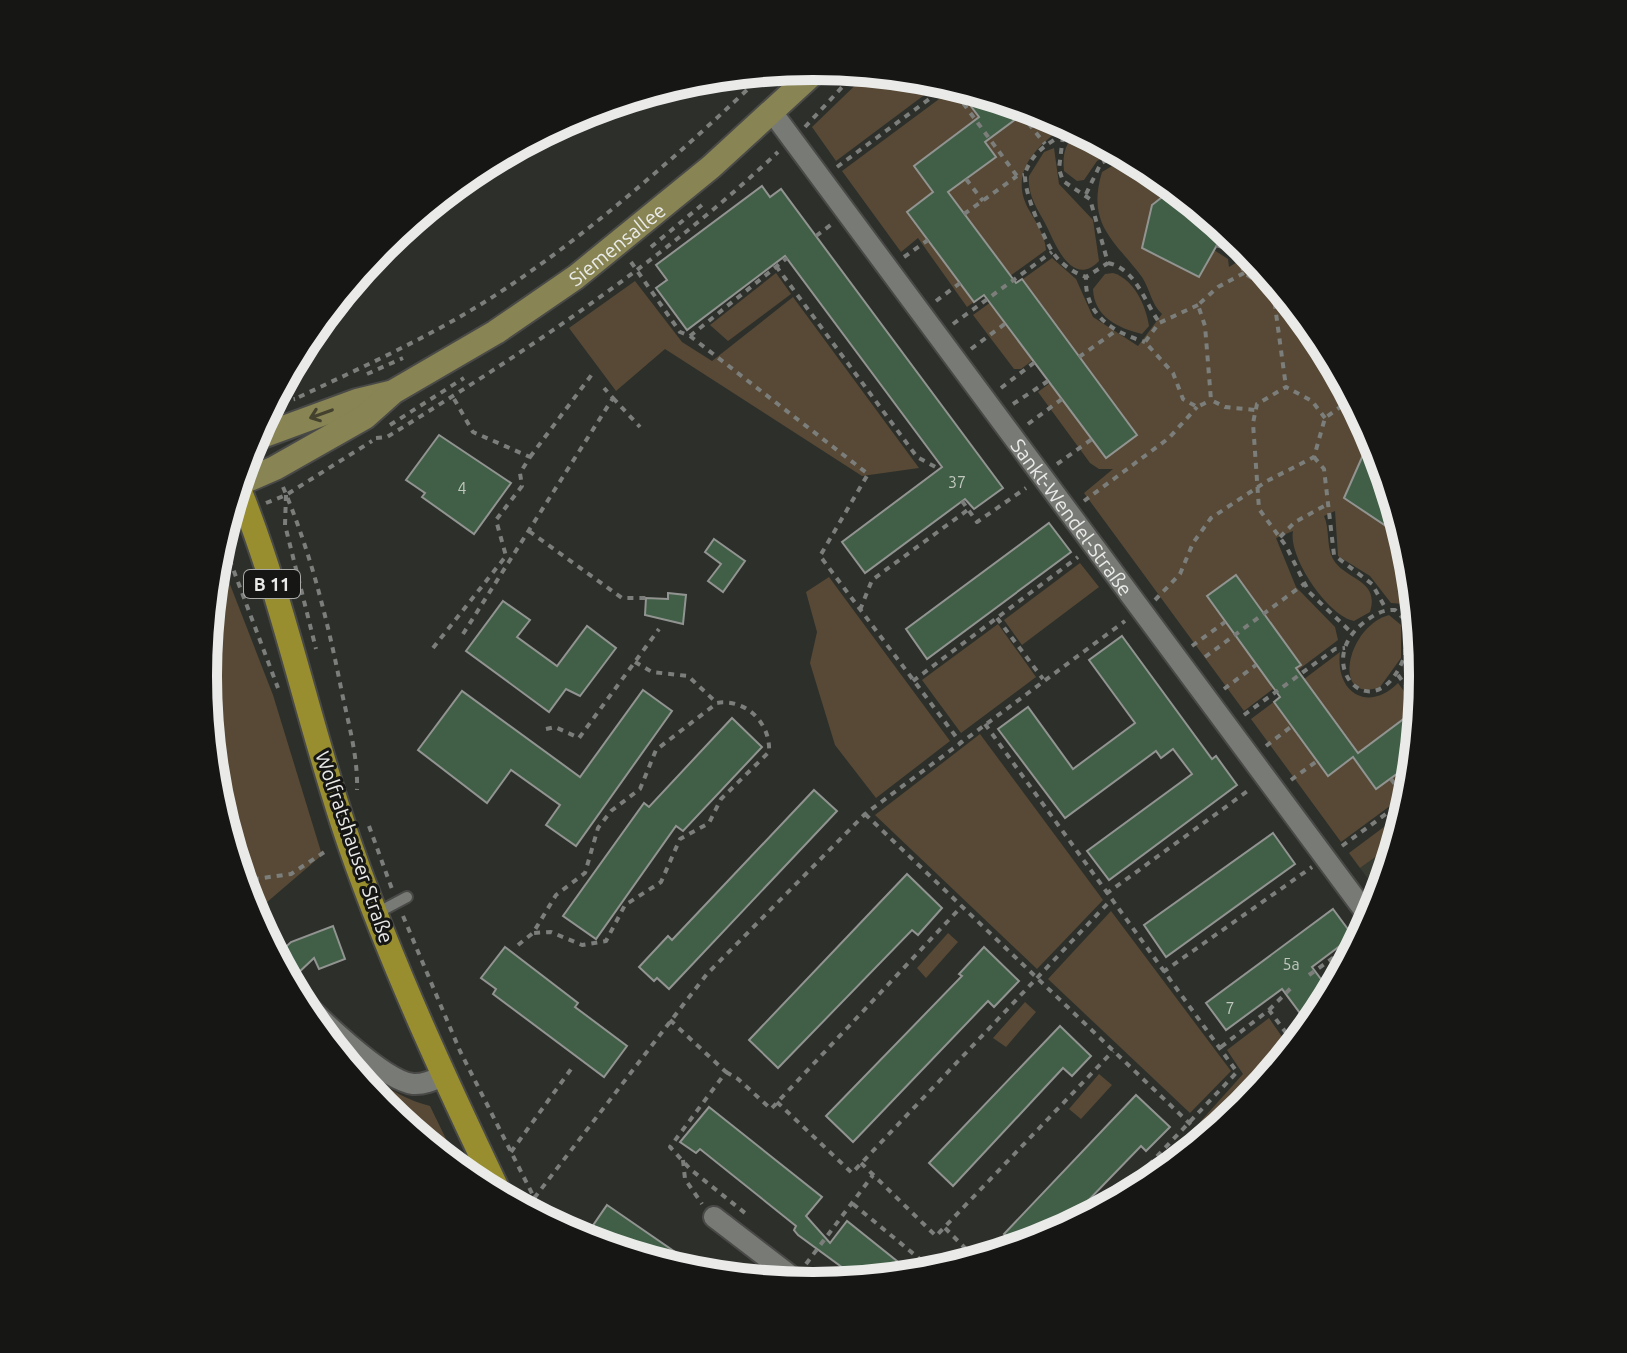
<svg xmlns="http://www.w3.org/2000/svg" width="1627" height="1353" viewBox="0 0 1627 1353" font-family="Ubuntu,sans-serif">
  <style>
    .built { fill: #383b32 }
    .green { fill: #574935 }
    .building { fill: #415e46; stroke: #919491; stroke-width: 2 }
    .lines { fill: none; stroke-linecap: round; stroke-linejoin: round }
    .service-casing { stroke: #494a47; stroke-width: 14 }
    .minor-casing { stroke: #494a47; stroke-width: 24 }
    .secondary-casing { stroke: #494a47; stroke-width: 28 }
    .primary-casing { stroke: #494a47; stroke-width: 28 }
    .path { stroke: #7c7e7b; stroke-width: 4; stroke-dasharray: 6 6; stroke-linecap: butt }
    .service { stroke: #787a76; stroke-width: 10 }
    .minor { stroke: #787a76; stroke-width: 20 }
    .secondary { stroke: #888453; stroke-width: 24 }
    .primary { stroke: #988d2f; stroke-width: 24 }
    .oneway { stroke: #44422e }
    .labels { text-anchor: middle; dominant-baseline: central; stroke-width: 6; stroke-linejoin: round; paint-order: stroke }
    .number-label { font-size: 16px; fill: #c0c8c0 }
    .shield { fill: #161615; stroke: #aaaba9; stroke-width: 2 }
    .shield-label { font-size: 18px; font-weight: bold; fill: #eaebe9 }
    .street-label { font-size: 20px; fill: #eaebe9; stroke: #161615 }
    .rim { fill: none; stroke: #eaebe9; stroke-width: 10 }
  </style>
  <rect width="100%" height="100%" fill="#2d2f2b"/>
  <path class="built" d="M1399 840 1382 897 1360 868Z"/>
  <g class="green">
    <path d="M869 72 943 81 836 161 812 127Z"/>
    <path d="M958 85 1048 113 1068 124C1039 144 1007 171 1029 210 1036 222 1045 235 1046 250L967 307 918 238 901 252 842 171Z"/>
    <path d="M1079 130 1116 150 1097 161 1084 180 1077 181 1064 171C1062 153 1066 141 1079 130Z"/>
    <path d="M1054 148 1059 184 1093 220 1099 261C1074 287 1057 249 1048 229 1040 212 1027 197 1029 176L1044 152Z"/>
    <path d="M1129 156 1153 169 1231 233 1223 234 1214 250 1228 259 1229 267 1252 253 1321 338 1379 446 1363 455 1344 498 1396 533 1403 526 1412 558 1417 605 1391 603 1370 576 1338 556 1335 511 1324 516C1330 529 1326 546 1333 559 1346 581 1380 579 1370 612L1354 621C1328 616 1288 557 1293 531L1276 538 1296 587 1335 627 1338 640 1244 711 1084 493 1113 469H1099L1090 463 1038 392 1050 383 1033 360 1021 369H1014L973 315 1052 258 1076 279 1093 317 1138 346 1162 314C1151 304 1150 289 1142 277 1115 241 1086 225 1102 172Z"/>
    <path d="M776 273 791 294 728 341 710 325Z"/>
    <path d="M1113 273C1134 279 1146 306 1149 326L1142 334C1118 328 1094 317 1093 289L1105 274Z"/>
    <path d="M635 281 682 342 712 361 793 297 919 468 862 476 665 349 616 391 569 328Z"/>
    <path d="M217 551 273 695 322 855 252 915 215 795 203 676Z"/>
    <path d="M1080 563 1099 587 1022 645 1004 620Z"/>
    <path d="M829 577 950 741 876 798 835 745 810 663 817 632 806 592Z"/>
    <path d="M1418 614 1421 643H1413C1407 632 1408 621 1418 614Z"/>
    <path d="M1389 615 1401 625V658L1380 687C1331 705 1346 627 1389 615Z"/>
    <path d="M998 624 1036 677 961 733 922 680Z"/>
    <path d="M1340 652C1335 693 1368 713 1398 683L1420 713 1413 789 1341 842 1251 719Z"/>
    <path d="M1422 653V700L1404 676Z"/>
    <path d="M980 734 1103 900 1037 969 875 815Z"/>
    <path d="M1408 809 1399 840 1360 868 1349 853Z"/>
    <path d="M1111 911 1231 1071 1190 1113 1048 979Z"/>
    <path d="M948 933 958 942 926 978 917 968Z"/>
    <path d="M1025 1002 1036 1012 1006 1047 993 1038Z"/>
    <path d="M1269 1018 1292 1051 1245 1109 1213 1135 1200 1122 1243 1074 1227 1050Z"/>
    <path d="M321 1034C351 1062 389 1096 430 1106L464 1176 381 1108Z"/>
    <path d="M1099 1074 1112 1085 1081 1119 1069 1109Z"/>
    <path d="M1181 1146 1190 1154 1161 1177 1155 1173Z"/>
  </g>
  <g class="building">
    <path d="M980 92 1031 108 985 142 996 157 948 192 1016 283 1022 279 1137 435 1106 458 984 295 974 302 907 212 933 192 914 166 979 117 967 101Z"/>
    <path d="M762 186 770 197 781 189 1003 488 974 509 965 499 865 573 842 542 942 467 785 256 687 330 656 288 667 280 656 265Z"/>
    <path d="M1175 187 1226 229 1199 277 1142 248 1152 205Z"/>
    <path d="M439 435 511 483 474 534 422 497 425 493 406 480Z"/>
    <path d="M1379 446 1380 452 1407 540 1344 498 1363 455Z"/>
    <path d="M1049 523 1071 552 927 659 906 629Z"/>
    <path d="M714 539 745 561 723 592 708 581 721 564 705 552Z"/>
    <path d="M1236 575 1301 665 1296 668 1358 753 1421 706 1416 760 1376 789 1353 757 1328 776 1274 702 1280 697 1207 596Z"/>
    <path d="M668 593 686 595 683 624 645 615 646 598 668 599Z"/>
    <path d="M503 601 530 620 517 637 557 666 587 626 616 648 580 696 566 689 549 712 466 651Z"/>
    <path d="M1122 636 1212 759 1216 756 1237 785 1109 880 1087 851 1192 774 1173 749 1161 758 1156 751 1065 818 998 729 1028 707 1073 769 1135 723 1089 660Z"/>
    <path d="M643 690 672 711 576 846 546 825 560 805 511 770 487 803 418 750 462 691 580 777Z"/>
    <path d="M732 718 762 747 683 831 676 826 596 939 563 916 644 803 649 807Z"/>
    <path d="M814 790 837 811 669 989 657 978 654 981 639 967 668 936 672 940Z"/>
    <path d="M1273 833 1295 864 1166 957 1144 925Z"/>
    <path d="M907 874 942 908 918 935 912 930 778 1068 749 1040Z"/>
    <path d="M1333 909 1353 936 1312 967 1332 994 1311 1028 1282 989 1226 1030 1206 1003Z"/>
    <path d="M333 926 345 959 319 969 314 958 297 974 278 954 291 942Z"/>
    <path d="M505 947 578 1003 575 1007 627 1046 604 1077 493 994 496 989 481 978Z"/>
    <path d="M984 947 1019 981 994 1007 988 1001 853 1142 826 1116 962 976 959 974Z"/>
    <path d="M1060 1026 1091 1056 1072 1076 1063 1068 953 1186 929 1163Z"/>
    <path d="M1136 1095 1170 1127 1146 1151 1141 1146 1053 1237 1019 1249 1004 1234Z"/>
    <path d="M709 1107 822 1197 806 1216 830 1243 847 1221 917 1277 870 1281 858 1272 854 1276 798 1235 794 1230 796 1226 700 1149 696 1153 680 1142Z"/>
    <path d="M607 1205 710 1276V1277L587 1243 590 1240 585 1237Z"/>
  </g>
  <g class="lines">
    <defs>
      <path id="service" d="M377 913 407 897"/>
      <g id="minor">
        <path id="s1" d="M772 112 1372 921"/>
        <path d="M291 989C313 1012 383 1081 413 1084 424 1085 434 1080 443 1076"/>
        <path d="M714 1217 804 1286"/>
      </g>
      <g id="secondary">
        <path d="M251 440 357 401 390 393"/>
        <path id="s2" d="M238 484 275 468 365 417 393 392 496 332 576 277 711 167 820 67"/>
      </g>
      <path id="primary" d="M237 484C285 602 309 728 351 848 393 968 447 1084 502 1199"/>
    </defs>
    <use href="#service" class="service-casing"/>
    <use href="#minor" class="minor-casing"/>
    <use href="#secondary" class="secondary-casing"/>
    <use href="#primary" class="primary-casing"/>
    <g class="path">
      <path d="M949 84 1017 176 1024 175"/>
      <path d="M1021 114 1045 144"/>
      <path d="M805 127 858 70"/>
      <path d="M1074 127C1055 141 1035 147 1026 171 1020 185 1044 238 1052 251 1059 263 1074 273 1086 277 1084 315 1113 332 1145 342"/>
      <path d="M1063 136 1059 169 1063 181 1090 199 1108 263 1086 277"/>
      <path d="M837 167 951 83"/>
      <path d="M966 179 983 201"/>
      <path d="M1086 194 1101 163 1122 153"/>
      <path d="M964 214 1017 176"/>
      <path d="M816 236 832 224"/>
      <path d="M1216 245 1238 252"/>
      <path d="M1247 246 1238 252 1244 273 1273 291 1281 288"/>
      <path d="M651 247 703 204"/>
      <path d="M904 257 928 240"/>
      <path d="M631 262 680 332 690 336 868 474 820 556 960 742"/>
      <path d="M1108 263C1136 269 1144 301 1159 322"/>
      <path d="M776 266 917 457 939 469"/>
      <path d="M1244 273 1218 287 1198 305 1205 326 1211 400 1225 407 1255 410"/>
      <path d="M1273 291 1286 387"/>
      <path d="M936 301 960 283"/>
      <path d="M1198 305 1159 323 1145 342 1173 373 1183 399 1197 407 1211 400"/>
      <path d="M953 324 1052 252"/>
      <path d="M690 336 787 258"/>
      <path d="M971 349 1006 323"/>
      <path d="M1079 357 1117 330"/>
      <path d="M367 374 403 358"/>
      <path d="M1001 388 1035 362"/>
      <path d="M299 397C356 370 414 344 468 312 569 253 682 152 767 71"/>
      <path d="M613 398 640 427"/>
      <path d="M270 404 295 399"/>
      <path d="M1013 404 1048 381"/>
      <path d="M1325 418 1312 401 1286 387 1257 404 1253 423 1259 509 1286 546 1309 592 1353 634"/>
      <path d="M1028 424 1062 399"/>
      <path d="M390 425 464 378"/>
      <path d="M376 438 387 437C524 353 661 262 778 152"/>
      <path d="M530 457 593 373"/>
      <path d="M1314 457 1324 469 1334 555 1372 584 1386 609"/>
      <path d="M1057 464 1092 439"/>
      <path d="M283 487C311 553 328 622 342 693 349 726 358 757 357 790"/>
      <path d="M286 495 285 525 316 649"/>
      <path d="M962 501 977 522 1026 488"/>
      <path d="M1084 501 1169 438 1197 407"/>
      <path d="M266 503 286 495 372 441"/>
      <path d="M529 531 622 598H646"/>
      <path d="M221 537 278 688"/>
      <path d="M1280 537 1295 522 1326 505"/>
      <path d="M1155 600 1180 574 1193 543 1211 518 1267 481 1314 457 1325 418 1353 398"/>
      <path d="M860 610 872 580 969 509"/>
      <path d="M1402 614 1417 608"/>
      <path d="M997 618 1043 679"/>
      <path d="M463 634 613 398 604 388"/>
      <path d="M1192 646 1225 622"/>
      <path d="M433 648 506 556 496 520 522 486 520 473 530 457 473 432 453 397"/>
      <path d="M1405 655 1406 621 1395 610C1382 609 1372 616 1362 624 1311 666 1376 734 1405 655L1421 647"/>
      <path d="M1205 657 1304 584"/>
      <path d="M635 662 652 672 688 676 717 703"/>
      <path d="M1398 675 1421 706"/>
      <path d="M913 681 1078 557"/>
      <path d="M1224 689 1256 665"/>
      <path d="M1244 715 1335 649 1345 648"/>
      <path d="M985 724 1237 1072 1108 1208"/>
      <path d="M546 729 555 727 579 738 659 629"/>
      <path d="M1266 746 1292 726"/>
      <path d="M1391 779 1406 799"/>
      <path d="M1291 780 1317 761"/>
      <path d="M865 814 1207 1140"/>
      <path d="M369 826 392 889"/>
      <path d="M1342 846 1412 795"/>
      <path d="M241 881 291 874 329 849"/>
      <path d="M1106 894 1249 790"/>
      <path d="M403 916 460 1051 547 1223"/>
      <path d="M518 945 533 933 556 895 585 873 598 828 611 811 640 789 656 750 717 703C745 698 771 723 769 752L721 799 709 823 680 839 661 882 625 905 606 941 582 945 551 932 533 933"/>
      <path d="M1163 972 1312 867"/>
      <path d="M1309 975 1362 937"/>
      <path d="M1269 1010 1291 988"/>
      <path d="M670 1020 726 1072 670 1147 690 1169 745 1213"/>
      <path d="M1221 1047 1269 1010 1296 1046"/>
      <path d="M726 1072 738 1079 771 1109 962 906"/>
      <path d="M777 1102 852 1173 1110 901"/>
      <path d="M511 1152 574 1065"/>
      <path d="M683 1160 685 1179 702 1204"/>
      <path d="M861 1163 936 1236 1113 1051"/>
      <path d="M523 1203 535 1197 707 974 865 814 1125 621"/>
      <path d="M853 1204 938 1274"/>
      <path d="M945 1228 978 1261"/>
      <path d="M806 1264 873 1175"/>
      <path d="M821 1274 834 1285"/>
    </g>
    <use href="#service" class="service"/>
    <use href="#minor" class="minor"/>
    <use href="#secondary" class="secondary"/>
    <use href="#primary" class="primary"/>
  </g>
  <defs><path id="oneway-shaft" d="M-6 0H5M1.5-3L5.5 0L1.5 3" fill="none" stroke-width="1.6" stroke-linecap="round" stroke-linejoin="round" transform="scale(2)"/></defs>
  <use class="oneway" href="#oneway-shaft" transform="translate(321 414) rotate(160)"/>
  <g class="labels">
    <g class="number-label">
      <text x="957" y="482">37</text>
      <text x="462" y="488">4</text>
      <text x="1291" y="964">5a</text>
      <text x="1230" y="1008">7</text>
    </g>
    <rect class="shield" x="244" y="570" width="56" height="28" rx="6"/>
    <g class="shield-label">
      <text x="272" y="584">B 11</text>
    </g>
    <g class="street-label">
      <text stroke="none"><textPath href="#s2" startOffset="450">Siemensallee</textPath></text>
      <text stroke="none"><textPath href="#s1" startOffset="504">Sankt-Wendel-Straße</textPath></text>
      <text transform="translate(355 847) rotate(71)">Wolfratshauser Straße</text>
    </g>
  </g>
  <path d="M0 0H1627V1353H0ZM217 676a596 596 0 1 1 1192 0a596 596 0 1 1-1192 0Z" fill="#161615" fill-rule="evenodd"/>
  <path class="rim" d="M217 676a596 596 0 1 1 1192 0a596 596 0 1 1-1192 0Z"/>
</svg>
